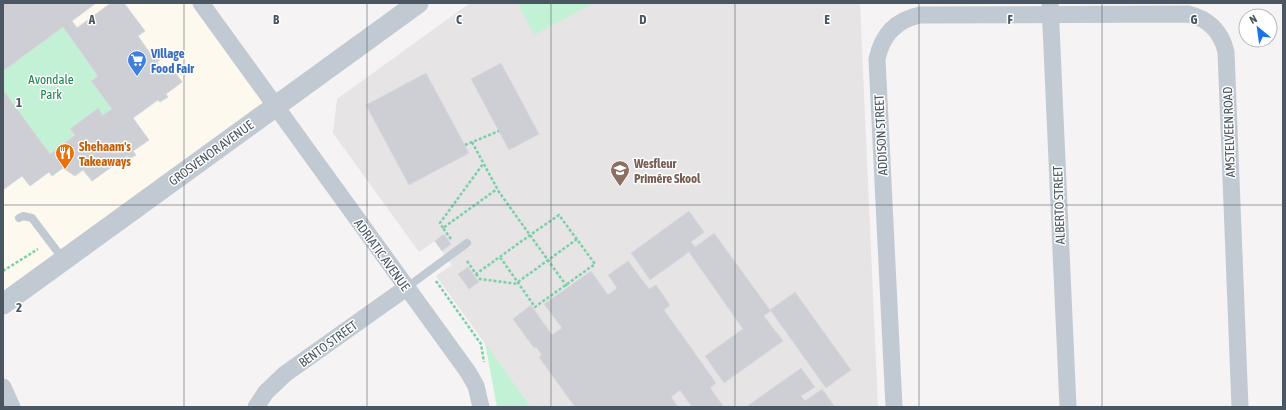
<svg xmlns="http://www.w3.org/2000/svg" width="1286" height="410" viewBox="0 0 1286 410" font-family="'Asap Condensed',sans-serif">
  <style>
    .commercial { fill: #fdf9ef }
    .education { fill: #e6e4e5 }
    .green { fill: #c3f1d5 }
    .building { fill: #cdcfd5; stroke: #d7d9de }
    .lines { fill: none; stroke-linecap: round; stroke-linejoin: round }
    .path { stroke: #7ad0a6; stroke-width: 2.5; stroke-dasharray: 3 2; stroke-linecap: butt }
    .service { stroke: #c1cad2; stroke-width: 8 }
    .minor { stroke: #c1cad2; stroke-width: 17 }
    .tertiary { stroke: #c1cad2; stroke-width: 21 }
    .grid { fill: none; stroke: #4a5661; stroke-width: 1; stroke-opacity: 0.55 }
    .labels { text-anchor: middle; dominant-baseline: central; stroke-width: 3; stroke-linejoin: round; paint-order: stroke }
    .shop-label { font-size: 13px; font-weight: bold; fill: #366cbe; stroke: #fff; text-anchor: start }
    .park-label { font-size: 13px; fill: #17864f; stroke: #fff }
    .street-label { font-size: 13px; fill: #4a5661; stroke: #fff }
    .food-label { font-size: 13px; font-weight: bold; fill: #c56008; stroke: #fff; text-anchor: start }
    .education-label { font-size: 13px; font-weight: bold; fill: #785e54; stroke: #fff; text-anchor: start }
    .grid-label { font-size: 13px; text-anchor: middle; font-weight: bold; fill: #4a5661; stroke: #fff; stroke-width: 3; stroke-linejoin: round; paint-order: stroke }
  </style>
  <rect width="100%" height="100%" fill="#f5f3f3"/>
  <path class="commercial" d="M3 3H201L275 106 3 304Z"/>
  <path class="education" d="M470 3H860L878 407H531L436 276 452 265 435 241 419 252 333 133 337 99Z"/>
  <g class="green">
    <path d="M518 3H594L534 35Z"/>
    <path d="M63 27 98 76 91 81 112 109 103 115 98 108 70 129 75 135 50 154 3 90V71Z"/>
    <path d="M485 343 531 407H497Z"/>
  </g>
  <g class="building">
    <path d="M3 3H96L72 21 77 28 111 3H124L145 31 138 36 152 56 155 54 160 60 157 62 165 73 172 68 182 82 166 94 168 97 160 102 158 100 133 118 149 140 133 151 136 155 129 159 127 156 92 181 83 170 75 176 63 168 52 176 49 172 30 186 22 176 3 190V90L50 154 75 135 70 129 98 108 103 115 112 109 91 81 98 76 63 27 3 71Z"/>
    <path d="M501 63 539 134 509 150 471 79Z"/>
    <path d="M426 73 469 153 409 185 366 105Z"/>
    <path d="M689 211 704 232 691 242 695 247 714 233 770 310 795 292 851 370 826 388 771 311 764 316 783 341 724 383 705 356 743 329 689 252 650 280 631 253Z"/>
    <path d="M444 234 451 244 442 251 435 241Z"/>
    <path d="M628 261 649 289 656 285 670 305 664 310 716 383 710 388 724 407H692L680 390 671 397 678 407H575L539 357 542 355 536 347 534 348 513 319 531 305 552 335 562 328 544 304 591 271 608 295 617 288 608 275Z"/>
    <path d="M468 267 479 282 469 289 458 274Z"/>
    <path d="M801 368 815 387 801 396 805 401 822 389 835 407H746Z"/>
  </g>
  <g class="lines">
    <g class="path">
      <path d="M472 142 499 192 568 288"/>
      <path d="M465 145 499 131"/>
      <path d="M443 228 440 223 483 164"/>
      <path d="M451 239 443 228 497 189"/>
      <path d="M467 261 476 274C504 254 531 234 559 215L595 264 535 307 500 257"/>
      <path d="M3 271 38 249"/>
      <path d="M476 274 480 279 518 284"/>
      <path d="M436 281 481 344 484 362"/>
      <path d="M518 282 577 239"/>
    </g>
    <g class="service">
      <path d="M19 218 23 216 32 218 63 259"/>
      <path d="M406 288 467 243"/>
    </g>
    <g class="minor">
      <path d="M201 3 468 372 476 386 481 407"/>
      <path d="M1050 4 1068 407"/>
      <path d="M3 387 12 407"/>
      <path d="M256 407 266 392 285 374 406 288"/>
      <path d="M894 407 877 59C882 35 896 20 920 15L1188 14C1209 19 1221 31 1226 52L1240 407"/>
    </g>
    <path class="tertiary" d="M3 304 418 3"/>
  </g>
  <path class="grid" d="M184 3V407M367 3V407M551 3V407M735 3V407M919 3V407M1102 3V407M3 205H1283"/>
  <defs>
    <symbol id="supermarket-pin" viewBox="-11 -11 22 30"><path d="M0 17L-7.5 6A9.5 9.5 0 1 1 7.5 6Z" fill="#3f7fe0" stroke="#fff"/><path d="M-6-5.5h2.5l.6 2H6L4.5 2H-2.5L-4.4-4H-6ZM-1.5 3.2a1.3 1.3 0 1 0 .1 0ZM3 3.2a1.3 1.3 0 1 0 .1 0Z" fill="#fff"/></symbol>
    <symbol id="restaurant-pin" viewBox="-11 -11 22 30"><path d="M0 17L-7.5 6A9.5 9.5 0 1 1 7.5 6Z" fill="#e8710a" stroke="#fff"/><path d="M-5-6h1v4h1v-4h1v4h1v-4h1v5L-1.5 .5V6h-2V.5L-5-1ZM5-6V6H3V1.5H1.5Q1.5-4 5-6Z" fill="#fff"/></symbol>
    <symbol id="school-pin" viewBox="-11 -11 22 30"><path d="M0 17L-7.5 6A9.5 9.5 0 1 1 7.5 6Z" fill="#8d6e63" stroke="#fff"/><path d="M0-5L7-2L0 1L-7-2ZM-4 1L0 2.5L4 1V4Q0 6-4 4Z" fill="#fff"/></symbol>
  </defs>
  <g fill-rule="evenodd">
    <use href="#supermarket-pin" x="126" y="49" width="22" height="30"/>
    <use href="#restaurant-pin" x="54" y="142" width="22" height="30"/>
    <use href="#school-pin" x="609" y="159" width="22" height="30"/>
  </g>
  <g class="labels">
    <g class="shop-label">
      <text x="151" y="53">Village<tspan x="151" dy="15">Food Fair</tspan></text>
    </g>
    <g class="park-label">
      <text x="51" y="79">Avondale<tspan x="51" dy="15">Park</tspan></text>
    </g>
    <g class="street-label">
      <text transform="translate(1229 132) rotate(-92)">AMSTELVEEN ROAD</text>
      <text transform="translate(881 135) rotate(-93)">ADDISON STREET</text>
      <text transform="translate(211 153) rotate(-36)">GROSVENOR AVENUE</text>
      <text transform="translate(1059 205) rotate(-92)">ALBERTO STREET</text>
      <text transform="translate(382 255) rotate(54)">ADRIATIC AVENUE</text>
      <text transform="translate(328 344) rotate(-36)">BENTO STREET</text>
    </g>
    <g class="food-label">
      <text x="79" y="146">Shehaam's<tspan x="79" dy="15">Takeaways</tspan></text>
    </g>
    <g class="education-label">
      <text x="634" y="163">Wesfleur<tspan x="634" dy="15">Primêre Skool</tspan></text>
    </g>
  </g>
  <g class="grid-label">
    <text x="92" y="24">A</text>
    <text x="276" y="24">B</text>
    <text x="459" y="24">C</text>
    <text x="643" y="24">D</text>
    <text x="827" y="24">E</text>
    <text x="1010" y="24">F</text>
    <text x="1194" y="24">G</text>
    <text x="19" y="107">1</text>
    <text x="19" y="312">2</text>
  </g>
  <rect width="1286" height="410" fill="none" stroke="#4a5661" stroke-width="8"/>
  <g transform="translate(1258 28) rotate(331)"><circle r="19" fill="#ffffff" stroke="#b7bbc0"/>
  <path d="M0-3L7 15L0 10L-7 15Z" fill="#1a73e8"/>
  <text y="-6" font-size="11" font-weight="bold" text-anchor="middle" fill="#4a5661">N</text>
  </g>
</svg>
